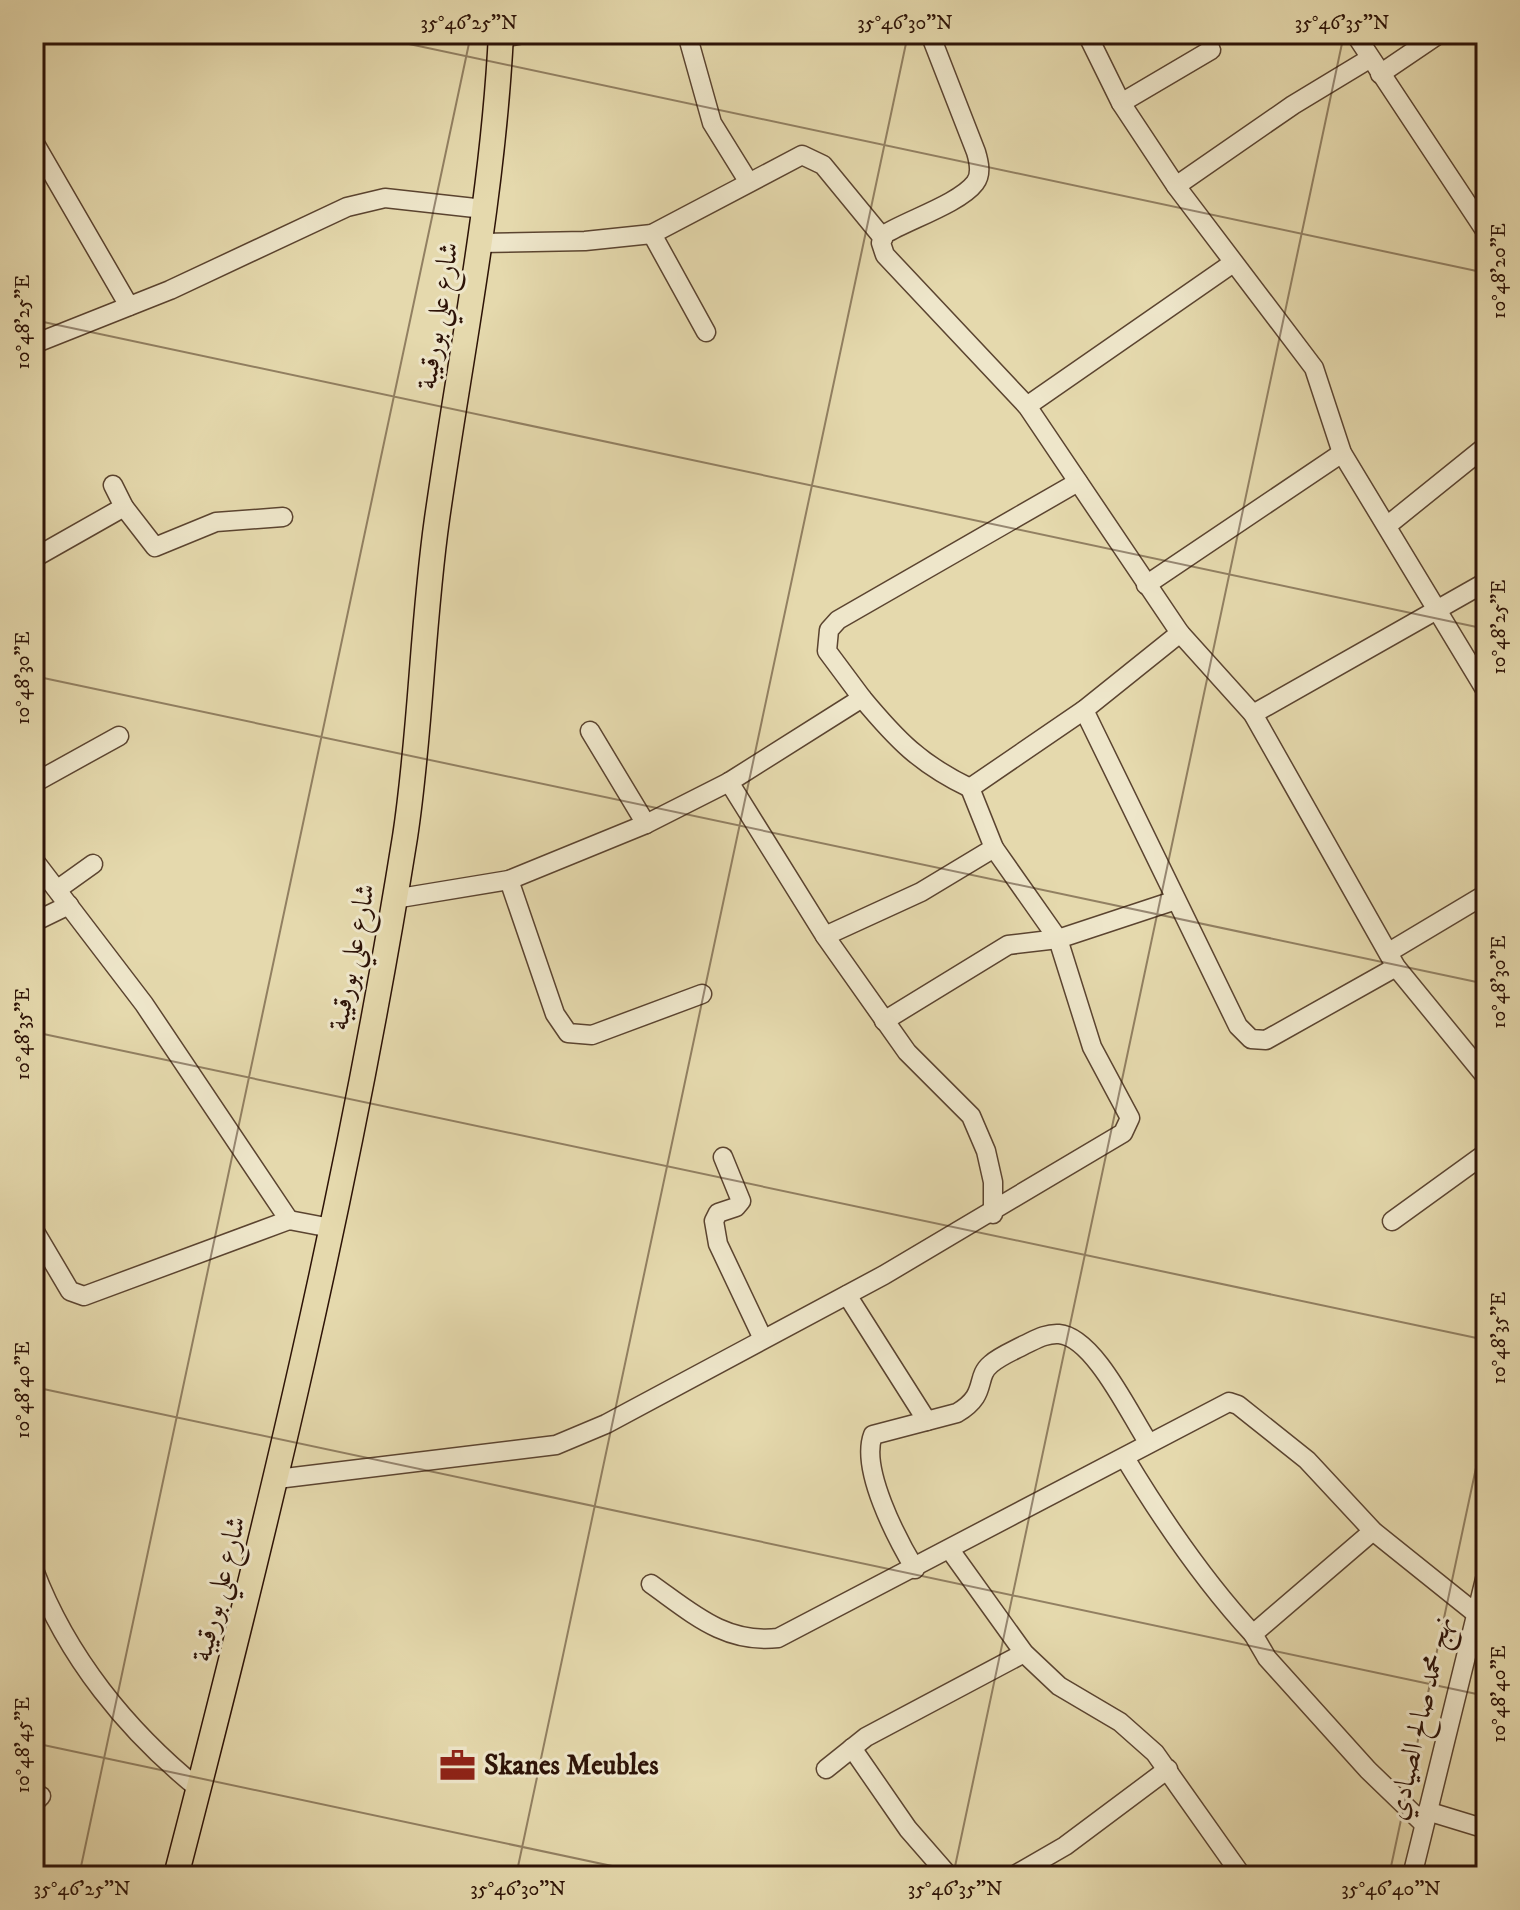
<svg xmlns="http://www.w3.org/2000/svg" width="1520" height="1910" viewBox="0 0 1520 1910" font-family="'IM FELL DW Pica',Amiri,serif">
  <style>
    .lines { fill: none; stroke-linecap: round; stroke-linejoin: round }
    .minor-casing { stroke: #5b4430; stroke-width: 21 }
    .major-casing { stroke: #2d1307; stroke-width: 27 }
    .minor { stroke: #eee6ca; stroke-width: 18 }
    .major { stroke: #e5d9ad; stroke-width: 24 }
    .ticks { fill: none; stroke: #2d1307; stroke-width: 2; stroke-opacity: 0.45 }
    .labels { text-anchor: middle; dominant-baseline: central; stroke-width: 6; stroke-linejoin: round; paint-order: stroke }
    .street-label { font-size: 28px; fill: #2d1307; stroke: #eee6ca }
    .poi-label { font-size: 28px; font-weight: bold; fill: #2d1307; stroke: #eee6ca; text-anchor: start }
    .neatline { fill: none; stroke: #2d1307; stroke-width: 3 }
    .ticks-label { font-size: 20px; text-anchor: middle; fill: #2d1307 }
  </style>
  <rect width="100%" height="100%" fill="#e5d9ad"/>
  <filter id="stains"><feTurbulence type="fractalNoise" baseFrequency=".0025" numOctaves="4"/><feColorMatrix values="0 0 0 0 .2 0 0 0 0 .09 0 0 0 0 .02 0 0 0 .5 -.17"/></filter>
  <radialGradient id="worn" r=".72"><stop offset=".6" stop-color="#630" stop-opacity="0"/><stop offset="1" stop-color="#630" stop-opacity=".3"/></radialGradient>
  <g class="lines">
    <defs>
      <g id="minor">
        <path d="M687 34 712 123 748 181"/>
        <path d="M930 34 976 152C979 162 982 174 975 183 960 203 908 220 885 234L881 243 885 255 1027 406 1180 633 1253 714 1396 967 1486 1077"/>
        <path d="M1087 34 1121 103 1176 186 1314 368 1342 453 1486 691"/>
        <path d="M1355 34 1486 232"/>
        <path d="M502 38 524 34"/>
        <path d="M1380 74 1439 34"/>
        <path d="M1121 103 1211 50"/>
        <path d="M34 142 129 306"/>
        <path d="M1176 186 1293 105 1369 59"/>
        <path d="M652 234 706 332"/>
        <path d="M480 243 585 241 652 234 802 155 823 165 883 238"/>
        <path d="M34 344 170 290 347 207 385 198 484 209"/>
        <path d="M1027 406 1233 263"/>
        <path d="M113 485 124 507 155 547 216 522 283 517"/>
        <path d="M1388 525 1486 446"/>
        <path d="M34 558 124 507"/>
        <path d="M1146 585 1342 453"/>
        <path d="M862 698C897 740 920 764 970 788"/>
        <path d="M1084 710 1238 1026 1251 1039 1266 1040 1396 967"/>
        <path d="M1253 714 1486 582"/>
        <path d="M590 731 646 824"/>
        <path d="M729 782 825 936"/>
        <path d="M34 783 119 736"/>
        <path d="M34 860 144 1004 289 1220"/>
        <path d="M509 880 555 1014 568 1033 592 1035 702 994"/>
        <path d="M58 889 93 864"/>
        <path d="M394 899 509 880 646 824 729 782 862 698 827 651 829 630 838 620 1078 482"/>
        <path d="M34 922 69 905"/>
        <path d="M1389 952 1486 894"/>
        <path d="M884 1021 1008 945 1058 939 1176 900"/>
        <path d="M723 1157 741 1201 736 1207 718 1213 714 1221 718 1244 763 1339"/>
        <path d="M993 1214V1182L986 1151 971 1116 907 1052 825 936 921 892 994 848"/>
        <path d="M1392 1221 1486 1153"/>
        <path d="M34 1230 70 1291 84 1296 289 1220 331 1228"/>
        <path d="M847 1295 927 1421"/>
        <path d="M1125 1458C1163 1521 1203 1580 1253 1634"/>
        <path d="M277 1479 556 1445 606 1424 884 1275 1123 1133 1130 1118 1092 1047 1058 939 994 848 970 788 1084 710 1180 633"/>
        <path d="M1373 1531 1253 1634 1267 1658 1368 1770 1424 1824"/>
        <path d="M950 1550 1024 1653 1059 1686 1120 1722 1155 1753 1242 1876"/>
        <path d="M915 1569C897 1539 860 1469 873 1435L957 1413C989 1394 974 1378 991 1364 1000 1356 1013 1351 1024 1345 1035 1340 1046 1333 1059 1334 1094 1337 1130 1415 1148 1442"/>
        <path d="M34 1570C67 1657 127 1731 199 1789"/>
        <path d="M651 1584C692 1613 725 1644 778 1638L1229 1402 1238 1405 1307 1460 1373 1531 1474 1612"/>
        <path d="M852 1748 908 1829 949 1876"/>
        <path d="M826 1769 866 1737 1024 1653"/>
        <path d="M34 1803 41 1796"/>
        <path d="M1427 1811 1486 1829"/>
        <path d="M1013 1876 1065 1846 1168 1769"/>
        <path d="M1412 1876 1486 1575"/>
      </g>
      <path id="major" d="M176 1876C265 1533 349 1188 405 837 421 732 422 625 437 519 460 358 493 197 501 34"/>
    </defs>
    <use href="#minor" class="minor-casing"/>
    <use href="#major" class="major-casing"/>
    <use href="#minor" class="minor"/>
    <use href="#major" class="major"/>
  </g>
  <path class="ticks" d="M362 34 1486 273M34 36V34M34 320 1486 629M34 676 1486 984M34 1032 1486 1340M34 1387 1486 1696M34 1743 659 1876M79 1876 471 34M516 1876 908 34M953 1876 1344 34M1389 1876 1486 1421"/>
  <defs>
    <symbol id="office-bare" viewBox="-9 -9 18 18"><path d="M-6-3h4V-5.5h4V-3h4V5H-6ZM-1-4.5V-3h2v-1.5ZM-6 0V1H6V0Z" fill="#8f2418" stroke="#eee6ca" stroke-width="2.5" paint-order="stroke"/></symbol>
  </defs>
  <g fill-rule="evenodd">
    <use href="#office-bare" x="432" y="1740" width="51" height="51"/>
  </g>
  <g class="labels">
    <g class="street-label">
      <text transform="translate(438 316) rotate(-81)">شارع علي بورقيبة</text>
      <text transform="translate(352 957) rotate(-79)">شارع علي بورقيبة</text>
      <text transform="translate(219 1589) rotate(-76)">شارع علي بورقيبة</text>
      <text transform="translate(1420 1718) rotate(-77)">نهج محمد صالح الصيادي</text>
    </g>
    <g class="poi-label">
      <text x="484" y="1765">Skanes Meubles</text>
    </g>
  </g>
  <rect width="1520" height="1910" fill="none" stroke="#e5d9ad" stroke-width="88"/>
  <rect x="44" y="44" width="1432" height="1822" class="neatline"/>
  <g class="ticks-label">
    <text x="469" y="29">35°46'25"N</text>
    <text x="905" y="29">35°46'30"N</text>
    <text x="1342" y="29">35°46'35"N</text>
    <text transform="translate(1498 271) rotate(-90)" y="7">10°48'20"E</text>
    <text transform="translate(22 322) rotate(-90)" y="7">10°48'25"E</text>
    <text transform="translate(1498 627) rotate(-90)" y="7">10°48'25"E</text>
    <text transform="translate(22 678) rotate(-90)" y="7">10°48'30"E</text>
    <text transform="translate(1498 982) rotate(-90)" y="7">10°48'30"E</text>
    <text transform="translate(22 1034) rotate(-90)" y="7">10°48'35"E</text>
    <text transform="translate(1498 1338) rotate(-90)" y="7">10°48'35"E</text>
    <text transform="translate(22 1390) rotate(-90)" y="7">10°48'40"E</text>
    <text transform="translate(1498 1694) rotate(-90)" y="7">10°48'40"E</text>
    <text transform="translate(22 1745) rotate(-90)" y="7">10°48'45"E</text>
    <text x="82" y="1895">35°46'25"N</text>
    <text x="518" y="1895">35°46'30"N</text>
    <text x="955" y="1895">35°46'35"N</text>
    <text x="1391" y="1895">35°46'40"N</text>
  </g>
  <rect width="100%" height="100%" filter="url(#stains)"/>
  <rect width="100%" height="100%" fill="url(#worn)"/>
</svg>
